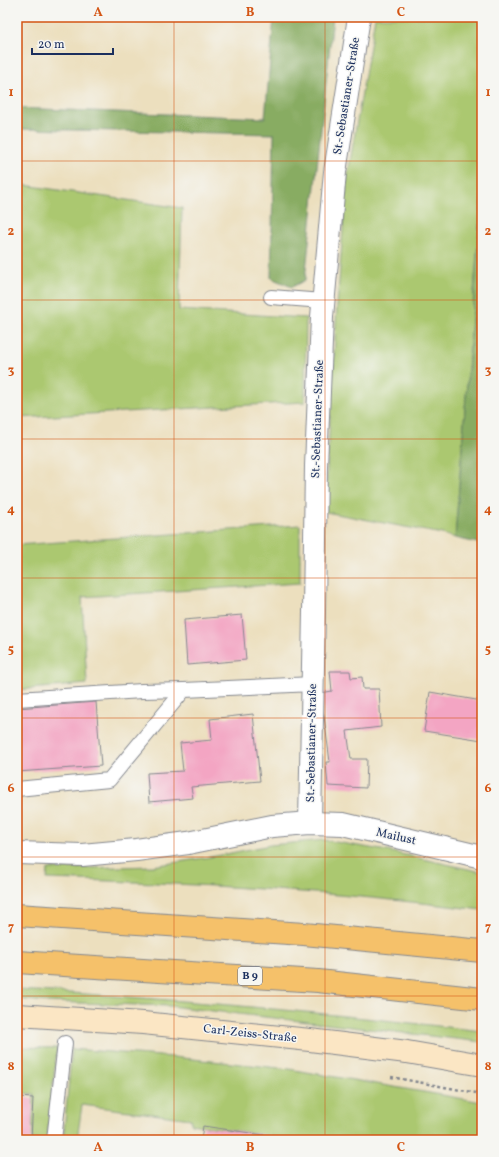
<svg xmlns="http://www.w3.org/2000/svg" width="499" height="1157" viewBox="0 0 499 1157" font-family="Vollkorn,serif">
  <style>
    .green { fill: #abc86f; stroke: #637c66 }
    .forest { fill: #88ac62; stroke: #526e60 }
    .building { fill: #f3a5c3 }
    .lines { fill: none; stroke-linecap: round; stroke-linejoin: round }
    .service-casing { stroke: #84878e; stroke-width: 16 }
    .tertiary-casing { stroke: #84878e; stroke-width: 24 }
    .secondary-casing { stroke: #84878e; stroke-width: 24 }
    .trunk-casing { stroke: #84878e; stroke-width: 24 }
    .path { stroke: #84878e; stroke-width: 2.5; stroke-dasharray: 3 3; stroke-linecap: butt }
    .service { stroke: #fff; stroke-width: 14 }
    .tertiary { stroke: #fff; stroke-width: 22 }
    .secondary { stroke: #fbe6c4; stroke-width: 22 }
    .trunk { stroke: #f5c16b; stroke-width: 22 }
    .grid { fill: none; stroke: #d45514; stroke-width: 1; stroke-opacity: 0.55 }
    .labels { text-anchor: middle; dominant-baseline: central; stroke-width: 3; stroke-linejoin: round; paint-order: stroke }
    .shield { fill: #f6f6f2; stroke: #5d6b8a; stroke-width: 1 }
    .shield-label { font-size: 11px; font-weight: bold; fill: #1b2f5e }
    .street-label { font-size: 12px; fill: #1b2f5e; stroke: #f6f6f2 }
    .neatline { fill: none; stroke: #d45514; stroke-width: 1.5 }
    .grid-label { font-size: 13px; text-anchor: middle; font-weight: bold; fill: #d45514 }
  </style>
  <rect width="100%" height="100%" fill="#f6f6f2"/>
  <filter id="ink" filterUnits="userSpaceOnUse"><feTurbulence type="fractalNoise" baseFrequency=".025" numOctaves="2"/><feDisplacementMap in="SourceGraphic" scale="8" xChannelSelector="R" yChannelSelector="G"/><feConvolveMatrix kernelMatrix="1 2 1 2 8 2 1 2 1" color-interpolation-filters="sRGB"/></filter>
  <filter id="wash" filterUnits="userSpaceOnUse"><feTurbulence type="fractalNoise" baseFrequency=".012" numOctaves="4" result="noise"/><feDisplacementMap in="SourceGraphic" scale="16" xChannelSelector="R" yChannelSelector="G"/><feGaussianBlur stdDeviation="0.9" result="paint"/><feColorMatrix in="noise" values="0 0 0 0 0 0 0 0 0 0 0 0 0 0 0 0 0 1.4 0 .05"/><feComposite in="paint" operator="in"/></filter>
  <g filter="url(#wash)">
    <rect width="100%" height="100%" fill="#ecdfbe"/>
    <g class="green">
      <path d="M375 17H482V190L455 538 442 534 326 512 327 467 337 306 347 179Z"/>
      <path d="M17 184 182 208 179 310 306 318 305 402 17 418Z"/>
      <path d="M300 525V583L82 597 87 684 17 690V545Z"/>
      <path d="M324 840 387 851 482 872V910C337 892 193 883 47 879L48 869 153 866 216 856 270 845Z"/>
      <path d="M17 990C172 998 327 1013 482 1031V1042L169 1006 48 1002 17 999Z"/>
      <path d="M17 1047 57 1048 47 1140H32L34 1094 17 1093Z"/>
      <path d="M72 1049 173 1057 289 1069 482 1102V1140L471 1137 463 1140H297L191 1124V1119L82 1105 77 1140H63Z"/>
    </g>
    <g class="forest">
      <path d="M274 17H333L305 280 292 287 271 278 274 134 17 129V108L265 118Z"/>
      <path d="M482 190V544L455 538Z"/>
    </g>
    <g id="blocks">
      <g class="building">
        <path d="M242 615 246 660 187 665 184 620Z"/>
        <path d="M330 671H350L351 678 362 677 363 689H379L381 727 347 731 351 759H367L366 788 328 786 326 762H330L321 693 332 691Z"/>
        <path d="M430 692 482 701V740L424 731Z"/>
        <path d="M96 702 101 766 17 772V708Z"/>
        <path d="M253 714 260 781 191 787 193 798 149 802 147 773 183 771 180 743 212 740 210 719Z"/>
        <path d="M17 1097 33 1098 31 1140H17Z"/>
        <path d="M203 1126 291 1139V1140H201Z"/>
      </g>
    </g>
  </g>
  <g filter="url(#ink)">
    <use href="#blocks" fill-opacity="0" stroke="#84878e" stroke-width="1"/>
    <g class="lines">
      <defs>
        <g id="service">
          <path d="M271 297 323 301"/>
          <path d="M17 699 142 691 184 690"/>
          <path d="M17 789 109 780 184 690 313 684"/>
          <path d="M54 1140 65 1043"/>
        </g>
        <g id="tertiary">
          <path d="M310 823 314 612 316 466 322 317 335 172 359 17"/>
          <path d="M17 853 82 855 136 850 188 843 272 826 310 823 343 824 482 857"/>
        </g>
        <path id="secondary" d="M17 1015 143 1023 310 1040 407 1052 482 1065"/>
        <g id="trunk">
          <path d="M17 915 304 934 482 951"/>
          <path d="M17 962 318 981 482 999"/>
        </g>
      </defs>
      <use href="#service" class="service-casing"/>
      <use href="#tertiary" class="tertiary-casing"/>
      <use href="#secondary" class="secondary-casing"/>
      <use href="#trunk" class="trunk-casing"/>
      <path class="path" d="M391 1077 482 1094"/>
      <use href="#service" class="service"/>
      <use href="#tertiary" class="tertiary"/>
      <use href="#secondary" class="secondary"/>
      <use href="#trunk" class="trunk"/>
    </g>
  </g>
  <path class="grid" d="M174 17V1140M325 17V1140M17 161H482M17 300H482M17 439H482M17 578H482M17 718H482M17 857H482M17 996H482"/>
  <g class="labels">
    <rect class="shield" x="238" y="967" width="24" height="18" rx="3"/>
    <g class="shield-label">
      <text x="250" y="976">B 9</text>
    </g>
    <g class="street-label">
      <text transform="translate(347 96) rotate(-81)">St.-Sebastianer-Straße</text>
      <text transform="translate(318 419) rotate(-88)">St.-Sebastianer-Straße</text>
      <text transform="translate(312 743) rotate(-89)">St.-Sebastianer-Straße</text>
      <text transform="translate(396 837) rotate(13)">Mailust</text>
      <text transform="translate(250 1034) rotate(6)">Carl-Zeiss-Straße</text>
    </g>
  </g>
  <rect width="499" height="1157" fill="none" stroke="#f6f6f2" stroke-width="44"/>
  <path d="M32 48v6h81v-6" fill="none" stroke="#1b2f5e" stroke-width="2"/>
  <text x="38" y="48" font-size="12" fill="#1b2f5e" stroke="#f6f6f2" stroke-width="3" paint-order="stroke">20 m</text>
  <rect x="22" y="22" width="455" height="1113" class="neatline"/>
  <g class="grid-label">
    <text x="98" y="16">A</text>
    <text x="250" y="16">B</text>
    <text x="401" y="16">C</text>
    <text x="11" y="96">1</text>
    <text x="488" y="96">1</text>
    <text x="11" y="235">2</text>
    <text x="488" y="235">2</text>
    <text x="11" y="374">3</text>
    <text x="488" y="374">3</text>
    <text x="11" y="513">4</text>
    <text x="488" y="513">4</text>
    <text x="11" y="653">5</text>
    <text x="488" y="653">5</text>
    <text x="11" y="792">6</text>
    <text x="488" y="792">6</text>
    <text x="11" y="931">7</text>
    <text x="488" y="931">7</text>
    <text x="11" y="1070">8</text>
    <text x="488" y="1070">8</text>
    <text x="98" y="1151">A</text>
    <text x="250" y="1151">B</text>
    <text x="401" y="1151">C</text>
  </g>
</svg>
